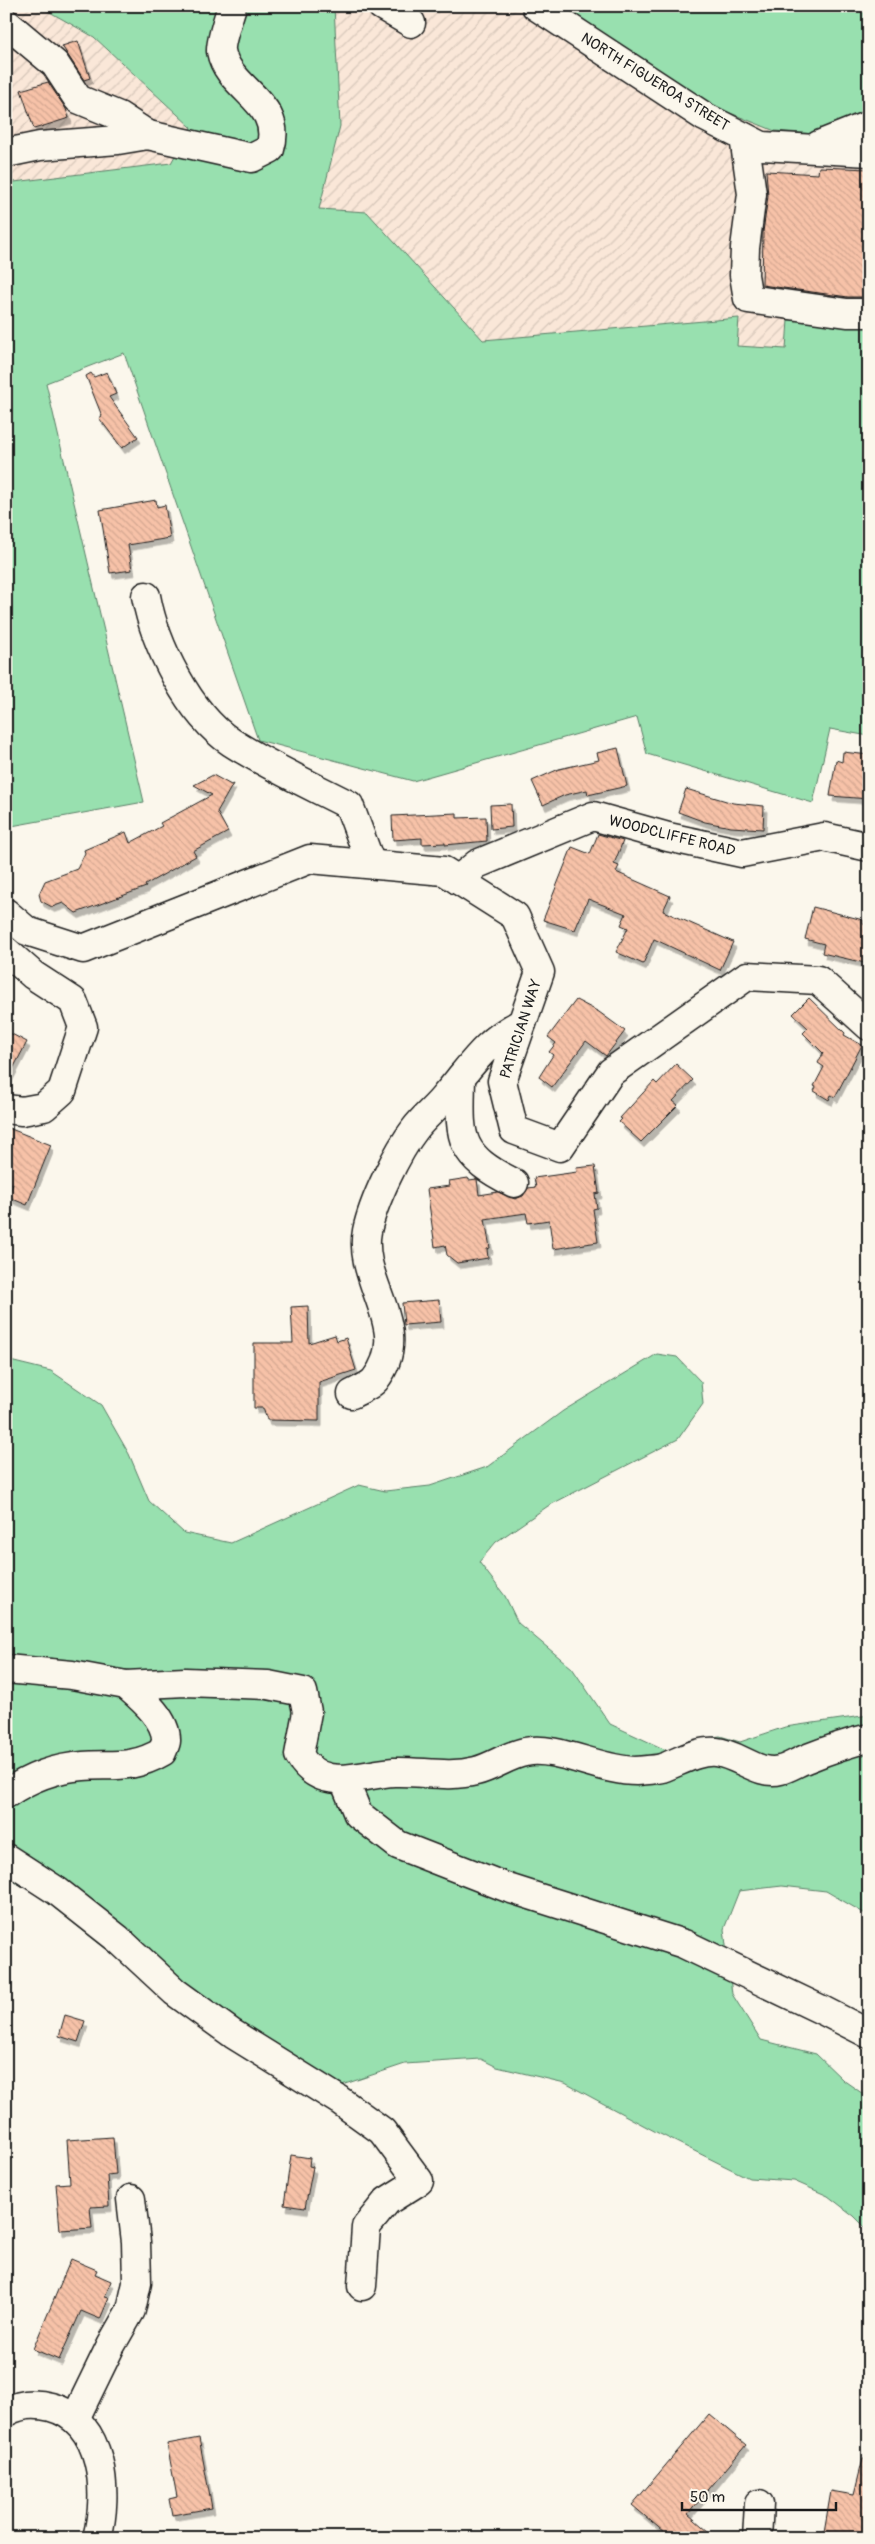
<svg xmlns="http://www.w3.org/2000/svg" width="875" height="2544" viewBox="0 0 875 2544" font-family="Pangolin,sans-serif">
  <style>
    .industrial { fill: url(#industrial-furrows) }
    .grass { fill: #98e0af; stroke: #5a7e66 }
    .building { fill: url(#building-back-hatch); stroke: #1c1c1c; filter: url(#shadow) }
    .lines { fill: none; stroke-linecap: round; stroke-linejoin: round }
    .minor-casing { stroke: #1c1c1c; stroke-width: 31 }
    .minor { stroke: #fbf7ec; stroke-width: 28 }
    .labels { text-anchor: middle; dominant-baseline: central; stroke-width: 4; stroke-linejoin: round; paint-order: stroke }
    .street-label { font-size: 15px; fill: #1c1c1c; stroke: #fbf7ec }
  </style>
  <defs>
    <pattern id="industrial-furrows" width="10" height="10" patternUnits="userSpaceOnUse" patternTransform="scale(1.25)"><rect width="10" height="10" fill="#fae7d8"/><path d="M-1 1l2-2M0 10L10 0M9 11l2-2" fill="none" stroke="#d6c6b9"/></pattern>
    <pattern id="building-back-hatch" width="6" height="6" patternUnits="userSpaceOnUse" patternTransform="scale(1.25)"><rect width="6" height="6" fill="#f7c2a8"/><path d="M-1 5l2 2M0 0l6 6M5-1l2 2" fill="none" stroke="#d3a690"/></pattern>
    <filter id="shadow"><feDropShadow dx="3" dy="5.5" stdDeviation="0" flood-color="#0004"/></filter>
  </defs>
  <rect width="100%" height="100%" fill="#fbf7ec"/>
  <filter id="ink" filterUnits="userSpaceOnUse"><feTurbulence type="fractalNoise" baseFrequency=".02" numOctaves="2"/><feDisplacementMap in="SourceGraphic" scale="10" xChannelSelector="R" yChannelSelector="G"/><feConvolveMatrix kernelMatrix="1 2 1 2 8 2 1 2 1" color-interpolation-filters="sRGB"/></filter>
  <g filter="url(#ink)">
    <g class="industrial">
      <path d="M6 6H39L94 37 191 127 171 163 6 183Z"/>
      <path d="M334 6H556L869 138V325L788 320 786 349 737 346 738 318 483 340 367 212 319 209 340 126Z"/>
    </g>
    <g class="grass">
      <path d="M39 6H334L340 126 319 209 367 212 483 340 739 318 737 346 786 349 788 320 869 325V736L830 729 813 803 647 754 637 717 413 781 258 740 124 353 46 383 144 802 6 827V183L171 163 191 127 94 37Z"/>
      <path d="M556 6H869V138L775 131 698 100Z"/>
      <path d="M657 1354 677 1357 701 1382 703 1404 678 1439 548 1506 496 1542 479 1562 505 1596 518 1623 572 1668 610 1724 668 1751 693 1740 720 1736 740 1742 785 1727 869 1715V1916L826 1891 782 1886 739 1891 724 1929 732 1994 761 2040 816 2054 843 2080 869 2098V2231L854 2216 828 2196 794 2181 749 2178 658 2133 565 2083 497 2067 481 2059 405 2064 342 2085 269 2065 144 1979 38 1895 6 1877V1360L51 1371 101 1405 129 1454 149 1501 184 1533 231 1543 359 1485 385 1491 430 1486 487 1467 563 1411Z"/>
    </g>
    <g class="building">
      <path d="M78 41 90 78 84 80 62 46Z"/>
      <path d="M48 82 66 109 69 118 34 129 21 90Z"/>
      <path d="M819 167 869 169V297H848L762 285 763 232 768 196 766 171 818 174Z"/>
      <path d="M107 372 116 394 109 397 138 437 122 448 99 418 102 416 86 376 91 373 94 377Z"/>
      <path d="M156 500 157 507 165 505 170 538 128 545 132 570 110 573 100 510Z"/>
      <path d="M618 748 627 786 588 795 587 790 565 795 543 805 532 781 559 769 599 760 597 753Z"/>
      <path d="M843 752 869 755V799L830 796 836 760 842 762Z"/>
      <path d="M213 775 231 785 233 784 217 812 228 832 193 851 196 856 145 885 146 887 76 913 63 903 52 907 41 901 39 894 45 881 77 869 85 853 84 850 126 832 130 843 162 826 160 823 212 795 194 785Z"/>
      <path d="M686 789 733 803 764 806 763 829 731 827 705 822 678 812Z"/>
      <path d="M511 804 512 827 491 829 490 805Z"/>
      <path d="M457 813V818L486 817 487 841 445 845V843L422 844V838L393 840 392 816Z"/>
      <path d="M598 834 623 841 614 864 619 866 616 872 670 896 663 911 733 942 720 970 654 939 643 964 616 952 628 928 621 925 626 914 588 899 575 930 543 920 572 847 590 854Z"/>
      <path d="M813 907 863 920V924L869 925V964L822 953 824 944 805 939Z"/>
      <path d="M809 998 845 1033 844 1035 862 1045 835 1097 831 1095 829 1100 814 1091 816 1087 814 1086 824 1067 818 1063 823 1053 803 1033 808 1028 793 1014Z"/>
      <path d="M576 1000 599 1012 625 1031 606 1056 586 1041 552 1087 539 1077 553 1055 549 1052 556 1043 548 1037Z"/>
      <path d="M6 1031 27 1042 6 1082Z"/>
      <path d="M676 1064 693 1080 673 1101 678 1105 641 1142 619 1122 622 1119 620 1118 654 1081 657 1084Z"/>
      <path d="M6 1127 51 1145 27 1205 8 1197 13 1184 6 1181Z"/>
      <path d="M595 1166 599 1193 595 1194 597 1208 593 1209 598 1242 553 1249 549 1220 528 1223 526 1213 485 1219 490 1248 487 1249 488 1258 457 1263 447 1255 445 1245 435 1247 427 1189 450 1186 449 1181 468 1178 469 1180 477 1179 479 1195 498 1192 515 1199 523 1196 528 1188 536 1187 534 1178 577 1172 576 1168Z"/>
      <path d="M439 1300 441 1322 404 1325 402 1303Z"/>
      <path d="M308 1306 309 1343 335 1335 337 1341 346 1338 356 1370 319 1382V1421L267 1420 263 1408H254V1343H293L291 1307Z"/>
      <path d="M65 2015 85 2021 78 2042 59 2036Z"/>
      <path d="M113 2137 116 2174 107 2175 109 2206 90 2207 92 2228 60 2230 56 2184 70 2183 67 2140Z"/>
      <path d="M291 2155 310 2158 309 2166 313 2167 305 2208 284 2205Z"/>
      <path d="M71 2259 97 2270 95 2274 111 2281 105 2297 109 2298 100 2319 81 2311 59 2360 33 2349Z"/>
      <path d="M709 2414 746 2445 688 2514 716 2538H671L632 2505Z"/>
      <path d="M199 2438 212 2508 172 2515 169 2499 177 2497 167 2444Z"/>
      <path d="M863 2459H869V2538H823L831 2491 854 2495Z"/>
    </g>
    <g class="lines">
      <defs>
        <g id="minor">
          <path d="M382 6 411 23"/>
          <path d="M536 6 705 117 762 146 869 152"/>
          <path d="M6 23 55 64 78 99 119 116 148 135"/>
          <path d="M744 137 752 194 745 248 744 275 748 299 847 313H869"/>
          <path d="M819 145 869 125"/>
          <path d="M6 153 40 146 118 140 148 135 252 158 270 149C285 102 228 90 221 51 220 42 229 16 232 6"/>
          <path d="M146 596C155 645 189 714 231 742 268 766 310 785 349 805L371 864"/>
          <path d="M458 880 477 864 593 816 668 837 742 853 824 837 869 847"/>
          <path d="M6 913 27 931 83 949 310 859 444 871 515 916 540 972 502 1081 514 1130 560 1147 611 1072 747 976 818 980 869 1026"/>
          <path d="M6 951 33 975 73 1001 83 1027 62 1091 44 1107 22 1111 6 1109"/>
          <path d="M461 1077C460 1137 455 1154 514 1183"/>
          <path d="M352 1394C359 1390 370 1386 375 1380 415 1329 357 1283 367 1231 373 1202 397 1152 415 1129 424 1117 437 1107 446 1095 472 1065 484 1042 522 1023"/>
          <path d="M6 1669 72 1675 126 1685 185 1682 268 1685 303 1692 307 1712 299 1755C321 1794 359 1774 394 1772 422 1771 448 1778 476 1771 493 1767 508 1755 525 1752 556 1745 601 1771 636 1771 644 1770 655 1770 662 1768 679 1762 698 1750 716 1752 738 1754 759 1776 780 1770 789 1768 799 1761 808 1758 828 1750 848 1743 869 1738"/>
          <path d="M344 1780 358 1814 398 1845 508 1888 684 1944 824 2011 869 2034"/>
          <path d="M6 1794C29 1778 55 1768 83 1766 114 1764 133 1769 162 1752 163 1749 166 1744 166 1741 167 1719 141 1698 126 1685"/>
          <path d="M6 1858 57 1891 118 1939 175 1992 233 2034 339 2100 382 2131 419 2181 387 2201 366 2227 362 2286"/>
          <path d="M6 2412C20 2404 36 2403 51 2407 104 2421 109 2493 97 2538"/>
          <path d="M75 2419 111 2345 131 2310 137 2283 136 2242 131 2199"/>
          <path d="M757 2538 759 2504"/>
        </g>
      </defs>
      <use href="#minor" class="minor-casing"/>
      <use href="#minor" class="minor"/>
    </g>
  </g>
  <g class="labels">
    <g class="street-label">
      <text transform="translate(655 82) rotate(32)">NORTH FIGUEROA STREET</text>
      <text transform="translate(672 836) rotate(14)">WOODCLIFFE ROAD</text>
      <text transform="translate(521 1029) rotate(-72)">PATRICIAN WAY</text>
    </g>
  </g>
  <rect width="875" height="2544" fill="none" stroke="#fbf7ec" stroke-width="25"/>
  <rect x="12" y="12" width="850" height="2519" fill="none" stroke="#1c1c1c" stroke-width="2" filter="url(#ink)"/>
  <path d="M682 2502v8h154v-8" fill="none" stroke="#1c1c1c" stroke-width="2.5"/>
  <text x="690" y="2502" font-size="15" fill="#1c1c1c" stroke="#fbf7ec" stroke-width="4" paint-order="stroke">50 m</text>
</svg>
